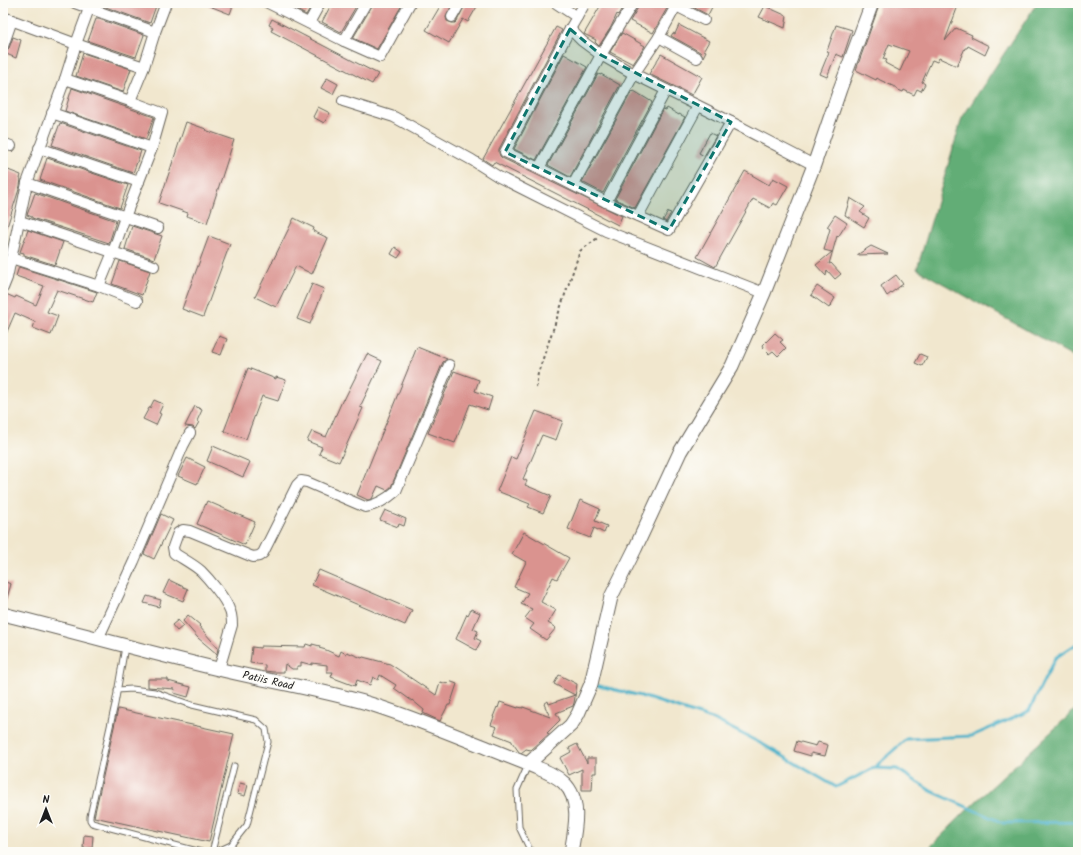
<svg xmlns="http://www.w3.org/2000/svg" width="1081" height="855" viewBox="0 0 1081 855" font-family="Kalam,sans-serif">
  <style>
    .forest { fill: #62ad76; stroke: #3f6449 }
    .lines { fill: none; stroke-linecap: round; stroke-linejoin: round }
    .stream { stroke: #4cb2ca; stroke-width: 3 }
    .building { fill: #da938f; fill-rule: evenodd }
    .service-casing { stroke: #67635a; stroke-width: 7 }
    .minor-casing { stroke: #67635a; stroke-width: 12 }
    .tertiary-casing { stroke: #67635a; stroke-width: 15 }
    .path { stroke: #67635a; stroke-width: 2; stroke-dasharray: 3 3; stroke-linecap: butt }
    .service { stroke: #fff; stroke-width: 5 }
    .minor { stroke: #fff; stroke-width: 10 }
    .tertiary { stroke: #fff; stroke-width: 13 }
    .marked { fill: #0f766e; fill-opacity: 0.2; stroke: #0f766e; stroke-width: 3; stroke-dasharray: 8 5; stroke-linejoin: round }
    .labels { text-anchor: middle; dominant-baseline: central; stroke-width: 3.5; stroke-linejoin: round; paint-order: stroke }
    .street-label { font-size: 11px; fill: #1c1c1c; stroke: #fdfcf7 }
  </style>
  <rect width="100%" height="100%" fill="#fdfcf7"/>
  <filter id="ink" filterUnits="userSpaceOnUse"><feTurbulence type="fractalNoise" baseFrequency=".025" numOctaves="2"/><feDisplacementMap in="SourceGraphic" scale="8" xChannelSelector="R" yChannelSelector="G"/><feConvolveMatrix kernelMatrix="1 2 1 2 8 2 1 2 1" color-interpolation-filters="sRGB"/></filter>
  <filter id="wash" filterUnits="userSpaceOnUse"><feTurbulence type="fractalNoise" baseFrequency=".012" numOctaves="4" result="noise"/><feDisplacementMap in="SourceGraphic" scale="16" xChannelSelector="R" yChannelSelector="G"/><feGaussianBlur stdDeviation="0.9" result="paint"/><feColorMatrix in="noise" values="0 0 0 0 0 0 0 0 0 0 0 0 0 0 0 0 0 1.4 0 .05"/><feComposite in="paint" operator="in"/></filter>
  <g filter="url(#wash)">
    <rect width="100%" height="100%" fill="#f1e7ce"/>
    <g class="forest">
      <path d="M1037 3H1078V359L917 269 962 118Z"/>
      <path d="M1078 707V852H925L969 808Z"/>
    </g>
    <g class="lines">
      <g class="stream">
        <path d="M595 685 641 696 715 720 764 745 836 787 874 768 906 739 972 736 1029 711 1055 658 1078 643"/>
        <path d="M874 768 897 769 931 791 1003 823 1078 822"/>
      </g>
    </g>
    <g id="blocks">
      <g class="building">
        <path d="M104 3H157L150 23 103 6Z"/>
        <path d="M202 3H234L230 14Z"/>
        <path d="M283 3H313L306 15Z"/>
        <path d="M332 3H358L341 32 322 22Z"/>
        <path d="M372 3H403L377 49 353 38 372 6Z"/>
        <path d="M442 3H453L446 17 447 21 452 23H455L457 21 466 3H479L468 22 463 19 449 43 426 30Z"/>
        <path d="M602 3H625L618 15 617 14 611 27 599 46 595 42 596 40 584 34Z"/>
        <path d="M639 3H670L653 33 630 21 639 6Z"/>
        <path d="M685 3H704L712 7 708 15Z"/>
        <path d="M880 3H959L945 41 956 28 972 35 971 37 989 46 985 55 968 46 967 48H965L957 66 939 58 937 62 932 60 922 82 925 84 921 91 917 89 914 95 904 90 903 92 896 89 897 88 880 80 877 78 876 80 856 70ZM889 44 909 51 900 71 885 63 887 60 883 59Z"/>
        <path d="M765 6 787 16 785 28 759 17Z"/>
        <path d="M96 19H99L144 35 136 57 88 41Z"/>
        <path d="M272 19 378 74 372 84 271 31 273 27 269 25Z"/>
        <path d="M679 25 709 41 704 50 706 51 703 57 700 52 671 36 673 33 675 34Z"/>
        <path d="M836 25 852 30 843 57 836 54 827 77 820 74 829 52 827 51Z"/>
        <path d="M556 27 562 30 499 149V153L500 156 502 158 622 216 618 225 494 162 492 165 483 159Z"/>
        <path d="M622 33 645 46 633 64 610 52Z"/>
        <path d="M13 37 21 40 16 58 4 53 9 48Z"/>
        <path d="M83 53 131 69 123 92 76 76Z"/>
        <path d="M564 54 587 67 536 160 514 149Z"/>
        <path d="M661 54 702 77 692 95 649 74Z"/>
        <path d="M598 74 601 75V74L620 85 570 177 548 165Z"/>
        <path d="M327 78 338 84 333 94 321 88Z"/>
        <path d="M72 88 154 117 146 139 65 111Z"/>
        <path d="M632 91 633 92 634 91 652 102 603 193 582 182Z"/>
        <path d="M318 107 330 113 324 123 313 117Z"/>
        <path d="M667 108 679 115V114L685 117 635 208 615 199 663 109 666 110Z"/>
        <path d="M186 122 206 129 205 130 234 140 207 223 187 216 188 213 159 203Z"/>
        <path d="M60 123 141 151 133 173 52 145Z"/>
        <path d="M710 133 716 136 704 156 699 153Z"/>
        <path d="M47 158 128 185 120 208 40 180Z"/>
        <path d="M3 168 21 175 20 179H21L20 186 5 233H3Z"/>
        <path d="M745 171 769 185 773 178 788 186 777 205 773 203 770 208 753 199 715 267 697 257Z"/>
        <path d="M35 193 116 221 109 243 32 218V217L27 215Z"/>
        <path d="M850 198 865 207 860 212 869 218 864 227 845 215Z"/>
        <path d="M668 212 671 213 666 222 663 220Z"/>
        <path d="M835 215 847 223 838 237 837 236 829 264 831 263 841 274 835 279 827 270 826 276 816 265 832 252 824 250 830 229 827 227Z"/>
        <path d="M294 218 314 228 313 231 328 238 312 274 296 266 276 307 255 297Z"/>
        <path d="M132 226 162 236 154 259 125 249Z"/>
        <path d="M28 230 63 242 55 265 24 255V253L20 252Z"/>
        <path d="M209 236 230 244 203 317 182 309Z"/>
        <path d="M871 246 888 254 857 255Z"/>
        <path d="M395 247 402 252 398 258 391 254Z"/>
        <path d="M120 261 150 271 142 295 112 284Z"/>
        <path d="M19 267 97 292 93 302 57 290 47 312 58 316 51 335 33 328 35 322 15 313 3 341V294H6L15 298 16 296 36 305 44 286 16 276Z"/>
        <path d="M896 275 903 284 887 296 881 286Z"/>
        <path d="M312 284 324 289 310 324 297 319Z"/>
        <path d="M817 286 835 298 829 308 811 295Z"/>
        <path d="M775 333 783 340 780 342 786 348 778 356 773 351 769 354 763 348 764 347 763 345Z"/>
        <path d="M219 336 227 339 221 355 212 352Z"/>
        <path d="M417 347 447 359 443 362 391 487 387 490 378 486 372 499 368 500 357 495Z"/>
        <path d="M367 354 382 361 360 407 363 408 339 462 319 454 322 447 307 441 312 431 326 437 343 399 344 400Z"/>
        <path d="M920 354 927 357 922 366 915 363Z"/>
        <path d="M248 368 276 379V377L286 380 278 401 262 396 246 439 224 431Z"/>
        <path d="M454 371 479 380 475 391 492 397 488 410 470 404 455 443 428 433Z"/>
        <path d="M154 400 163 404 159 413 161 414 156 425 143 419 149 408H150Z"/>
        <path d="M195 406 202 410 197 421 199 422 195 429 193 427 185 426Z"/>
        <path d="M536 411 563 421 556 440 542 435 523 479 527 481 525 485 551 496 543 513 528 507 530 504 497 491 511 457 516 459Z"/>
        <path d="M213 446 250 462 243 477 207 461Z"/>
        <path d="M187 458 205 467 197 484 178 476Z"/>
        <path d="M580 500 600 509 595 521 607 526 604 533 594 528 590 538 568 529Z"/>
        <path d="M207 501 255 522 245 545 197 524Z"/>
        <path d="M385 510 406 519 404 526 399 524 398 527 380 520Z"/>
        <path d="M161 514 173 520 154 559 144 554Z"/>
        <path d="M524 532 569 558 557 579 553 577 541 602 556 610 548 623 556 628 546 640 530 629 534 624 525 618 532 609 521 604 528 593 514 587 526 562 512 554Z"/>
        <path d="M319 570 412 610 405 625 312 585Z"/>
        <path d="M169 580 188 589 183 601 163 593Z"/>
        <path d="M3 581 11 584 5 605H3Z"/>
        <path d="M147 596 161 600 159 607 144 603Z"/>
        <path d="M471 609 480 613 473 629 478 631 475 638 481 641 476 650 456 639 467 614 468 615Z"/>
        <path d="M188 615 200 625 199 626 218 648 217 654 198 638 183 621Z"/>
        <path d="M178 620 183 626 177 631 172 625Z"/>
        <path d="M306 644 312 646V644L320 646 319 648 326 650 339 656 341 651 346 654 347 652 362 658 363 657 390 664 436 695 440 682 448 684 449 681 457 684 450 705H448L440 721 423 713 424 710 412 700V701L394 688 396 685 380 675 378 680 373 677 370 685 357 680 355 686 331 677 333 672H327V665L312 663V665L301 662V666H297V669H292L285 664 284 672H273L265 671V665L250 663 252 647 260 648 261 646 305 647Z"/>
        <path d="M559 675 577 684 574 703 573 706 556 713 560 720 547 733 549 734 531 750 526 749 521 753 519 752 512 742V741L494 734 497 727 491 725 494 717H493L497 707 498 708 500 702 518 708V707L523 708V707L550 717 544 704 548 701 549 704 575 695 554 684Z"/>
        <path d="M148 679H168V681L191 687 188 697 174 693 175 689 148 687Z"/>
        <path d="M118 709 234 734 209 842 94 817Z"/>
        <path d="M797 741 816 746 818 742 828 745 825 756 811 753V756L794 751Z"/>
        <path d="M577 744 587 763V758H596V773H593L592 790H582V769L569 775 560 758 571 752 569 748Z"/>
        <path d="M240 783 248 785 245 796 237 794Z"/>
        <path d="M84 835 93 836 92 848H83Z"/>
      </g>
    </g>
  </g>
  <g filter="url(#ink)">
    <use href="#blocks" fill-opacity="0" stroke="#67635a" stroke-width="1"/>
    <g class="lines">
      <defs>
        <g id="service">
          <path d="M125 647 115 704 90 816V820L92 823 201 852"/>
          <path d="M117 690 132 689 155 692 192 705 256 720 266 729 268 742 247 825 231 845 216 852"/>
          <path d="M528 765 517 790 519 827 531 852"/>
          <path d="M212 852 234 766"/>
        </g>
        <g id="minor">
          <path d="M75 3 155 32"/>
          <path d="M268 3 344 41 380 57 410 3"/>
          <path d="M556 3 577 17 570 29 505 152 539 168 606 202 669 230 731 122"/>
          <path d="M3 17 76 44 144 67"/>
          <path d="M452 17 460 3"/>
          <path d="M577 17 585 3"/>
          <path d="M309 23 320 3"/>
          <path d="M570 29 582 41 601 55 634 74 731 122 814 165"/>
          <path d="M659 37 676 6 704 20"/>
          <path d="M344 41 366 3"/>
          <path d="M3 46 12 20"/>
          <path d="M65 79 130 101"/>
          <path d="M343 101 394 117 472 160 499 177 606 231 764 293"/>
          <path d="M52 113 152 148"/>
          <path d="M3 143 11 146"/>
          <path d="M39 148 139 182"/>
          <path d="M539 168 601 55 633 3"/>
          <path d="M27 183 158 228"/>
          <path d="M573 185 634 74 659 37 697 58"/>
          <path d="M606 202 666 90"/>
          <path d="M638 216 698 106"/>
          <path d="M20 221 154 266"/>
          <path d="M11 258 99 286"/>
          <path d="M3 288 7 278 27 183 65 79 76 44 91 3"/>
          <path d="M137 301 99 286 113 252 125 217 152 148 162 113 130 101 144 67 155 32 166 3"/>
          <path d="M98 639 134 561 183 446 190 433"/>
          <path d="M219 669 232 625C232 619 232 614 229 609 225 598 209 579 201 571 193 564 183 559 174 553L173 547 178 533 183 530 190 531 253 557 259 556 263 553 297 485 301 481 307 482 365 507C378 505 387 499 396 491L449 365"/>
        </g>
        <g id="tertiary">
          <path d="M3 614C75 632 146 652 218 669 268 681 318 689 367 703 407 715 446 732 485 747 502 754 518 760 535 767 545 771 556 775 564 783 582 800 575 830 571 852"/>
          <path d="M528 764 571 725 578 714 591 684 611 597 635 549 680 452 732 366 764 293 814 165 840 89 872 3"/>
        </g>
      </defs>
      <use href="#service" class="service-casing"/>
      <use href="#minor" class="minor-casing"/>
      <use href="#tertiary" class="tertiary-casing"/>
      <path class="path" d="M536 388 538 373 580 251 599 237"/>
      <use href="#service" class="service"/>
      <use href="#minor" class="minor"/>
      <use href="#tertiary" class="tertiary"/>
    </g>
  </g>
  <path class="marked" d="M570 29 601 55 731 122 669 230 505 152Z"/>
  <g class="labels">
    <g class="street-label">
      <text transform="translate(268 681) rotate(13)">Patiis Road</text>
    </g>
  </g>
  <rect width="1081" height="855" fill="none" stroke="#fdfcf7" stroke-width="16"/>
  <g transform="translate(46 809)" stroke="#fdfcf7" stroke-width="3" paint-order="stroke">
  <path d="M0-3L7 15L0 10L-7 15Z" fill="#1c1c1c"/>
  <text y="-6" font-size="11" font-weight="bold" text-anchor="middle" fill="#1c1c1c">N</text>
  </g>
</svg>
